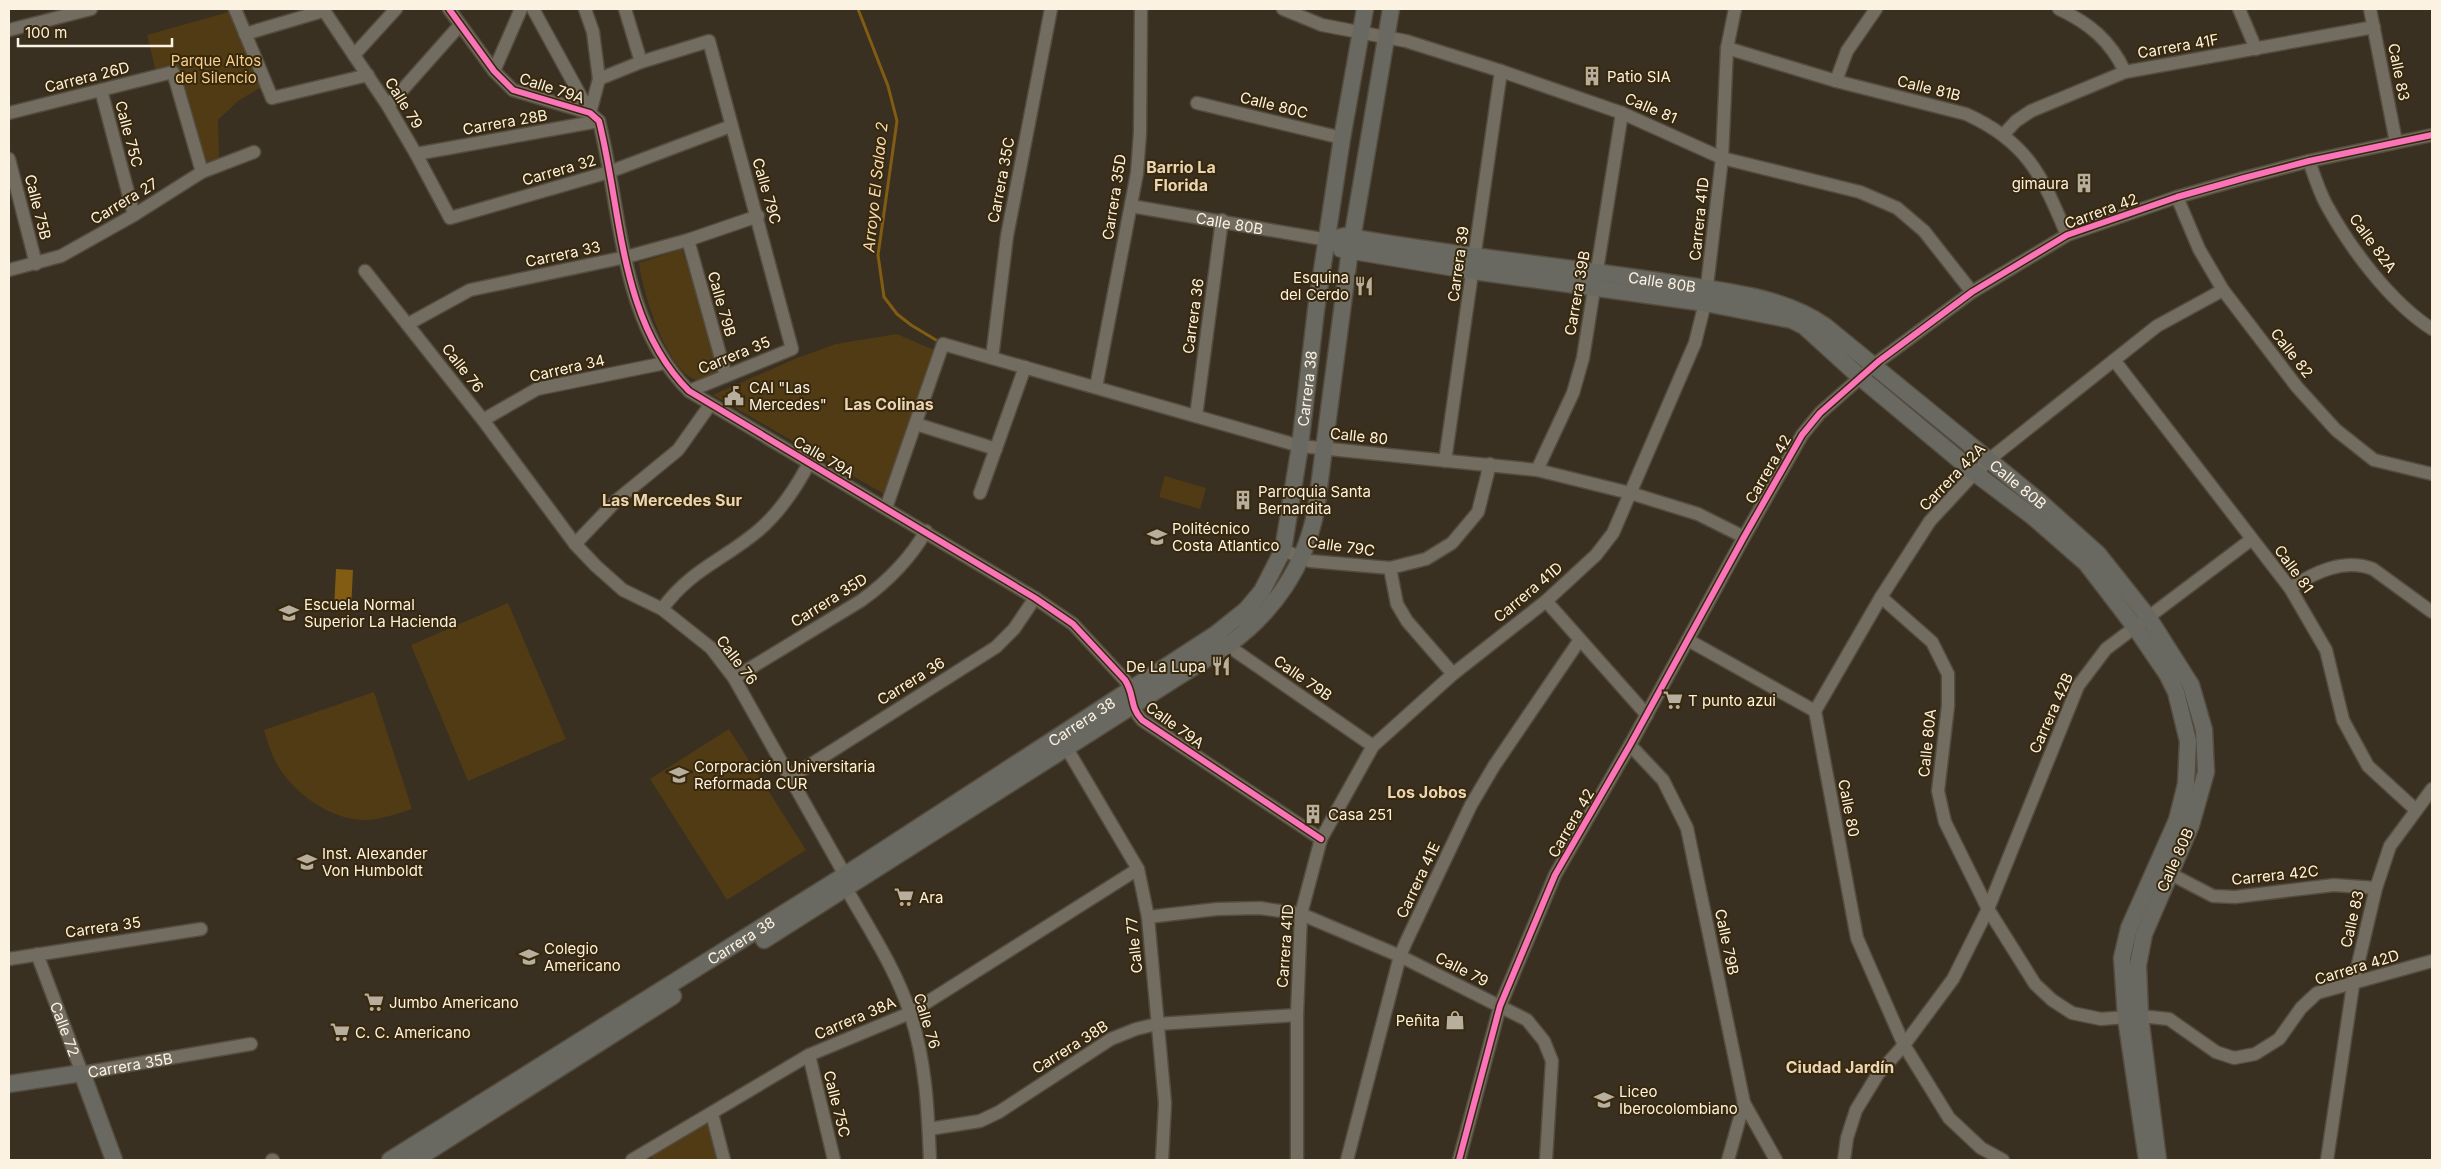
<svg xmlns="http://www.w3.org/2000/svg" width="2441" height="1169" viewBox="0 0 2441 1169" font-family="Inter,sans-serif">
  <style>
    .green { fill: #503b14 }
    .water { fill: #815c12 }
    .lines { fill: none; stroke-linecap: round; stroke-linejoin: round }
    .stream { stroke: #815c12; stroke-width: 3 }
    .minor-casing { stroke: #534c3f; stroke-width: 15 }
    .major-casing { stroke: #534c3f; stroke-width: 19 }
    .minor { stroke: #736c60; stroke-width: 12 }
    .major { stroke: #6a6961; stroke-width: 16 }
    .cycleway-casing { stroke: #38280c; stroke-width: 9 }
    .cycleway { stroke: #fb73b8; stroke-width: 6 }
    .labels { text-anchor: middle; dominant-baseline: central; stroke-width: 4; stroke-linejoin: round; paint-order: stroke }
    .street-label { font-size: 15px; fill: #fcf2e2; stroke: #38280c }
    .park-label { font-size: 15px; fill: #f7ce8d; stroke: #38280c }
    .poi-label { font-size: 15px; fill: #fcf2e2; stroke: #38280c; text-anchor: start }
    .neighbourhood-label { font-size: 16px; font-weight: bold; fill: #ead5b5; stroke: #38280c }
    .water-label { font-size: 16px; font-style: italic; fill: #f5dab0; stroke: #38280c }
  </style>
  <rect width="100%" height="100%" fill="#393021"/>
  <g class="green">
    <path d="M232 11 263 86 238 101 218 120 219 157 205 166 178 66 156 71 147 35Z"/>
    <path d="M682 249 721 373C716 375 709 380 703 381 669 382 642 290 639 263Z"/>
    <path d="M897 334 936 351 884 494 713 395 797 358 836 344Z"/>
    <path d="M1165 476 1206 488 1200 509 1159 497Z"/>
    <path d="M508 603 566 739 468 781 411 645Z"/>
    <path d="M374 692 412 809C397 814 382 819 367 820 332 821 295 794 278 766 271 755 268 742 264 730Z"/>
    <path d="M729 729 806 850 727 900 650 779Z"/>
    <path d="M712 1114 724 1160H653L649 1150Z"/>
  </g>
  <path class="water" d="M336 569 353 570 351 610 334 609Z"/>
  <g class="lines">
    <path class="stream" d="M858 9 888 86 897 121 878 255 884 297 897 314 911 325 941 343"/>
    <defs>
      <g id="minor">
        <path d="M235 9 272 98 368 75"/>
        <path d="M323 9 388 106 416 154 450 218 609 172 731 126"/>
        <path d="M449 9 494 71 513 90 590 113 599 121C622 212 619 321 689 391L1035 598 1073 624 1125 680C1135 695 1129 706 1142 720L1321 839"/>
        <path d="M533 9 590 113"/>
        <path d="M585 9 593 32 599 79 590 113"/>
        <path d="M625 9 641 62"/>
        <path d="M1283 9 1322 25 1406 41 1501 71 1622 113 1722 158 1860 192 1897 208 1924 231 1972 292"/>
        <path d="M2059 9C2089 23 2111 41 2125 72"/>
        <path d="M2239 9 2256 49"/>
        <path d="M2370 9 2396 142"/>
        <path d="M9 30 91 9"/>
        <path d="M245 34 323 11"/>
        <path d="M1727 48 1836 81 1966 114C2028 142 2042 176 2067 235"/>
        <path d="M354 55 396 9"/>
        <path d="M494 71 521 9"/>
        <path d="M599 79 641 62 709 41 792 349 689 391"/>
        <path d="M1836 81 1847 51 1876 9"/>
        <path d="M101 90 134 215"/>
        <path d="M1197 103 1342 138"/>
        <path d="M388 106 460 25"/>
        <path d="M9 113 173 72 202 172"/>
        <path d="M2003 135 2016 121 2031 111 2125 72 2374 27"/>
        <path d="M416 154 599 121"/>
        <path d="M9 159 36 264"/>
        <path d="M2309 161C2314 175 2319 191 2326 204 2350 248 2390 302 2432 329"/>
        <path d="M2177 197 2199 249 2223 290 2297 387 2336 430 2374 460 2432 474"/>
        <path id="s1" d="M1131 206 1328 240"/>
        <path d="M688 240 726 376"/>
        <path d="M9 270 61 256 134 215 202 172 254 152"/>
        <path d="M365 271 483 420 575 544 596 566 623 590 662 609 711 648 734 678 845 875 846 888C869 929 896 969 910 1013 926 1061 928 1111 930 1160"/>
        <path d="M408 324 470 290 626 257 688 240 758 216"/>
        <path d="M992 358 1007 236 1051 9"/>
        <path d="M2114 360 2290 588 2326 650 2343 720 2368 766 2416 810"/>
        <path d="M1096 387 1137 173 1140 133 1141 9"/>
        <path d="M1196 416 1222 220"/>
        <path d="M483 420 537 389 665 363"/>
        <path d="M916 424 996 449"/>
        <path d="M1445 461 1501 71"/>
        <path d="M1537 470 1573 393 1583 358 1622 113"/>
        <path d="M980 493 1025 367"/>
        <path d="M886 508 943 344 1300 446 1537 470 1630 493 1698 514 1744 537"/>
        <path d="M575 544 617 500 678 450 710 405"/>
        <path d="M1283 550 1310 561 1390 568 1426 559 1452 543 1478 512 1490 464"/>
        <path d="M1390 568 1397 604 1407 621 1453 674"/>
        <path d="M2290 588C2315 572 2344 558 2373 569L2432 612"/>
        <path d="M1881 597 1932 642 1948 674V706L1938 791 1945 822 1988 909 2035 984 2052 1000 2072 1013 2101 1019 2140 1016 2169 1019 2216 1052 2234 1058 2255 1054 2279 1039 2301 1008 2317 993 2432 961"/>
        <path d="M1546 601 1647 715"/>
        <path d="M662 609C691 569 724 560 759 530 781 511 796 488 809 463"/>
        <path d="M1222 639 1234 650 1373 746"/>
        <path d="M1688 640 1815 711"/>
        <path d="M734 678 862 600C888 581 910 559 926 531"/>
        <path d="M1815 711 1881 597 1930 521 1969 479 1996 454 2157 326 2223 290"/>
        <path d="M1815 711 1857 938 1904 1045 1949 1118 1981 1148 2003 1160"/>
        <path d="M1630 745 1663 780 1687 828 1744 1103 1728 1160"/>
        <path d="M1066 747 1138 869 1148 917 1165 1103 1162 1160"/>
        <path d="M791 777 996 647 1014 629 1035 598"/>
        <path d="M2163 870 2213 896 2235 897 2334 885 2376 888"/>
        <path d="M1148 917 1217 909 1260 908 1301 914 1400 956 1527 1020 1544 1041 1552 1061 1546 1160"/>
        <path id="s2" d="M37 954 82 1073 251 1044"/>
        <path d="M9 959 201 929"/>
        <path d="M809 1055 834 1160"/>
        <path d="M1744 1103 1776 1160"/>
        <path d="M712 1114 724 1160"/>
        <path d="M929 1129 980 1121 999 1112 1111 1039 1136 1029 1157 1024 1297 1015"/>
        <path d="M272 1160H273"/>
        <path d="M632 1160 809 1055 910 1013 1138 869"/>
        <path d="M1297 1160V1015L1301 914 1321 839 1373 746 1453 674 1546 601 1596 555 1613 533 1695 343 1705 303 1722 158 1727 48 1735 9"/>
        <path d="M1347 1160 1400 956 1406 942 1471 805 1494 766 1579 641"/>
        <path d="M1459 1160 1500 1006 1555 875 1630 745 1744 537 1802 435 1820 413 1879 361 1972 292 2067 235 2177 197 2244 178 2309 161 2432 135"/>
        <path d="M1844 1160 1847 1138 1856 1110 1878 1074 1904 1045 1953 979 1988 909 2078 686 2106 649 2252 539"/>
        <path d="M2327 1160 2353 985 2376 888 2390 846 2432 789"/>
      </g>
      <g id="major">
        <path id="s3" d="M1328 240 1345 236C1449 255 1554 265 1659 281 1713 290 1780 294 1825 326L2039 501 2098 554 2148 617 2191 685 2204 730 2206 772 2191 825 2144 934 2138 965 2140 1016 2158 1160"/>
        <path d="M1341 249 1473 271 1705 303 1792 320 1804 326 1860 377 1975 473 2032 516 2086 563 2135 627 2167 674 2176 692 2188 741 2186 784 2177 820 2129 928 2122 958 2126 1018 2147 1160"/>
        <path d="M764 940 1228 645C1274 612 1305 566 1316 510L1349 257 1391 9"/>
        <path d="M9 1084 82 1073 114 1160"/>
        <path id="s4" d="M390 1160 845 875 1216 634 1246 610 1262 591 1283 550 1300 446 1316 310 1342 138 1365 9"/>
        <path d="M415 1160 673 996"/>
      </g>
    </defs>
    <use href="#minor" class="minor-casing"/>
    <use href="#major" class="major-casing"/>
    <use href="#minor" class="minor"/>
    <use href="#major" class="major"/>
    <defs>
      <g id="cycleway">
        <path d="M449 9 494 71 513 90 590 113 599 121C622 212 619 321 689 391L1035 598 1073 624 1125 680C1135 695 1129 706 1142 720L1321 839"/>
        <path d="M1459 1160 1500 1006 1555 875 1630 745 1744 537 1802 435 1820 413 1879 361 1972 292 2067 235 2177 197 2244 178 2309 161 2432 135"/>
      </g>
    </defs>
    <use href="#cycleway" class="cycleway-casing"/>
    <use href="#cycleway" class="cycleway"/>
  </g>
  <defs>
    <symbol id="building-bare" viewBox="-9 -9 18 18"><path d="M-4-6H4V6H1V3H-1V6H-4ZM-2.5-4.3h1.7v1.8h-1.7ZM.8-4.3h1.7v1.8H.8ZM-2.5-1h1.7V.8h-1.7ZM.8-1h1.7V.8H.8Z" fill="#b8ae9e" stroke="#38280c" stroke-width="2.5" paint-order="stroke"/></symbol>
    <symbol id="restaurant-bare" viewBox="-9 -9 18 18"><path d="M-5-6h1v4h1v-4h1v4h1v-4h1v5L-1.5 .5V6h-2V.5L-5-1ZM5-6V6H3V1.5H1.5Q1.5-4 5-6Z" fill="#b8ae9e" stroke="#38280c" stroke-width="2.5" paint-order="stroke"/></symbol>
    <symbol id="civic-bare" viewBox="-9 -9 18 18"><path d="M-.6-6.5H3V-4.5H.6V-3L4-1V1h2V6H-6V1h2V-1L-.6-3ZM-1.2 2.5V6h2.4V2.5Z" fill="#b8ae9e" stroke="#38280c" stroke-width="2.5" paint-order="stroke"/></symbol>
    <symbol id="university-bare" viewBox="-9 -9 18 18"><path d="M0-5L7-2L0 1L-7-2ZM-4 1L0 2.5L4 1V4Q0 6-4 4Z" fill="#b8ae9e" stroke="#38280c" stroke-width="2.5" paint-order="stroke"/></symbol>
    <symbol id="school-bare" viewBox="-9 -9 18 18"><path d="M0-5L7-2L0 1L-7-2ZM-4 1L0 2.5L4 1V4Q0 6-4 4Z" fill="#b8ae9e" stroke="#38280c" stroke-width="2.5" paint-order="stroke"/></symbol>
    <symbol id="supermarket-bare" viewBox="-9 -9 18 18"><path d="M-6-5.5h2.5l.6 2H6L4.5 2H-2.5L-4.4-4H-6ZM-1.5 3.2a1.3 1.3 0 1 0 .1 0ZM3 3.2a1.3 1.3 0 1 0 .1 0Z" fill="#b8ae9e" stroke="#38280c" stroke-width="2.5" paint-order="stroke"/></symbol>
    <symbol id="shop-bare" viewBox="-9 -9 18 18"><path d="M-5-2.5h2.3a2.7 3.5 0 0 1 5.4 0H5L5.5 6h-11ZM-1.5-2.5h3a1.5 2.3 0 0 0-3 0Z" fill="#b8ae9e" stroke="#38280c" stroke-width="2.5" paint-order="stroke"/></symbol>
  </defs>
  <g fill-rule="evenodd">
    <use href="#building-bare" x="1578" y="62" width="28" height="28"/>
    <use href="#building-bare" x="2070" y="169" width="28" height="28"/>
    <use href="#restaurant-bare" x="1350" y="272" width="28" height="28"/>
    <use href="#civic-bare" x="720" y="382" width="28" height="28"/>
    <use href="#building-bare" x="1229" y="486" width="28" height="28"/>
    <use href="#university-bare" x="1143" y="523" width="28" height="28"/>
    <use href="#school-bare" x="275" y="599" width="28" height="28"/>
    <use href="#restaurant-bare" x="1207" y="652" width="28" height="28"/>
    <use href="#supermarket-bare" x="1659" y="686" width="28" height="28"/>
    <use href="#university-bare" x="665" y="761" width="28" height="28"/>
    <use href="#building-bare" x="1299" y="800" width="28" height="28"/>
    <use href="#school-bare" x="293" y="848" width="28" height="28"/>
    <use href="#supermarket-bare" x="890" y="883" width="28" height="28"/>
    <use href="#school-bare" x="515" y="943" width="28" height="28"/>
    <use href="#supermarket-bare" x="360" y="988" width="28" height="28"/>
    <use href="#shop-bare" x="1441" y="1006" width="28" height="28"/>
    <use href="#supermarket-bare" x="326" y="1018" width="28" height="28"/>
    <use href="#school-bare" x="1590" y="1086" width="28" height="28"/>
  </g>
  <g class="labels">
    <g class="street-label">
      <text transform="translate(2178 46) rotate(-10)">Carrera 41F</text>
      <text transform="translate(2399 72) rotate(79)">Calle 83</text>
      <text transform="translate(87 77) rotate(-14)">Carrera 26D</text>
      <text transform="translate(552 88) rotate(18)">Calle 79A</text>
      <text transform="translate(1929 88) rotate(14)">Calle 81B</text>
      <text transform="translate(404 103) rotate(58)">Calle 79</text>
      <text transform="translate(1274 105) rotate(14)">Calle 80C</text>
      <text transform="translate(1651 108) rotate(23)">Calle 81</text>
      <text transform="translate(505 122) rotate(-10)">Carrera 28B</text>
      <text transform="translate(129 134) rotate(75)">Calle 75C</text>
      <text transform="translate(559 170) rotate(-16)">Carrera 32</text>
      <text transform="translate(1001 180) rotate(-79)">Carrera 35C</text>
      <text transform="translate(767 191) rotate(74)">Calle 79C</text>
      <text transform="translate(1114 197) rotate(-81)">Carrera 35D</text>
      <text transform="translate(124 201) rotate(-31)">Carrera 27</text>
      <text transform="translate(38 207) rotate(76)">Calle 75B</text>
      <text transform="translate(2101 211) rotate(-20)">Carrera 42</text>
      <text transform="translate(1699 219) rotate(-84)">Carrera 41D</text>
      <text stroke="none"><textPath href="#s1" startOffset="100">Calle 80B</textPath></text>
      <text transform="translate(2373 243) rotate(54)">Calle 82A</text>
      <text transform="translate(563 254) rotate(-12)">Carrera 33</text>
      <text transform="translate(1458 264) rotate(-82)">Carrera 39</text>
      <text stroke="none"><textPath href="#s3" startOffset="338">Calle 80B</textPath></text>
      <text transform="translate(1577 293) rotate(-80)">Carrera 39B</text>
      <text transform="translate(722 304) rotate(74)">Calle 79B</text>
      <text transform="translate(1193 316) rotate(-82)">Carrera 36</text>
      <text transform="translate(2292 353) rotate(52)">Calle 82</text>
      <text transform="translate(734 355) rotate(-22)">Carrera 35</text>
      <text transform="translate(463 368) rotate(52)">Calle 76</text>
      <text transform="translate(567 368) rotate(-13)">Carrera 34</text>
      <text stroke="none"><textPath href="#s4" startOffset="1252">Carrera 38</textPath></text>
      <text transform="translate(1359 436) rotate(6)">Calle 80</text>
      <text transform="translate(824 457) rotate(30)">Calle 79A</text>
      <text transform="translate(1768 469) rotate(-60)">Carrera 42</text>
      <text transform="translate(1952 477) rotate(-46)">Carrera 42A</text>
      <text stroke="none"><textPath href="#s3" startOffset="758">Calle 80B</textPath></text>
      <text transform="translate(1341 546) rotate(8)">Calle 79C</text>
      <text transform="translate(2294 569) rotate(54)">Calle 81</text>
      <text transform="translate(1528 592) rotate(-40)">Carrera 41D</text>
      <text transform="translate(829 600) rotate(-32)">Carrera 35D</text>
      <text transform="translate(737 660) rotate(53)">Calle 76</text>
      <text transform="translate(1303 678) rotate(35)">Calle 79B</text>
      <text transform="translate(911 681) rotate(-32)">Carrera 36</text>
      <text transform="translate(2051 713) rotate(-66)">Carrera 42B</text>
      <text stroke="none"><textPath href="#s4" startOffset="819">Carrera 38</textPath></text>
      <text transform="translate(1175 725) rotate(36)">Calle 79A</text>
      <text transform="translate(1927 743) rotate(-84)">Calle 80A</text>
      <text transform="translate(1849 808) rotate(79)">Calle 80</text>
      <text transform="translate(1571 823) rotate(-60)">Carrera 42</text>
      <text transform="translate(2175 860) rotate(-66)">Calle 80B</text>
      <text transform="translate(2275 875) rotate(-6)">Carrera 42C</text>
      <text transform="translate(1418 880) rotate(-65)">Carrera 41E</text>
      <text transform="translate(2352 919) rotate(-77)">Calle 83</text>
      <text transform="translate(103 927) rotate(-8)">Carrera 35</text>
      <text stroke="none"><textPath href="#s4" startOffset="414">Carrera 38</textPath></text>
      <text transform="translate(1727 942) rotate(78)">Calle 79B</text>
      <text transform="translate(1134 945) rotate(-96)">Calle 77</text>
      <text transform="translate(1285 946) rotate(-86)">Carrera 41D</text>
      <text transform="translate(2357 967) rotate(-17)">Carrera 42D</text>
      <text transform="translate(1462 969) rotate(27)">Calle 79</text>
      <text transform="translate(855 1018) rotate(-23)">Carrera 38A</text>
      <text transform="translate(927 1021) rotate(73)">Calle 76</text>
      <text stroke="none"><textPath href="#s2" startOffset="80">Calle 72</textPath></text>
      <text transform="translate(1070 1047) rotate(-32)">Carrera 38B</text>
      <text stroke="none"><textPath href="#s2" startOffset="176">Carrera 35B</textPath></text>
      <text transform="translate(837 1104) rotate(76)">Calle 75C</text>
    </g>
    <g class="park-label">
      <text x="216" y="60">Parque Altos<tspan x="216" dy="17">del Silencio</tspan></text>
    </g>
    <g class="poi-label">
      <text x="1607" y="76">Patio SIA</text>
      <text x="2069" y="183" text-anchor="end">gimaura</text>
      <text x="1349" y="277" text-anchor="end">Esquina<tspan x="1349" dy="17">del Cerdo</tspan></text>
      <text x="749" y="387">CAI "Las<tspan x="749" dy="17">Mercedes"</tspan></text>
      <text x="1258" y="491">Parroquia Santa<tspan x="1258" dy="17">Bernardita</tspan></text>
      <text x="1172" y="528">Politécnico<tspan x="1172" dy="17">Costa Atlantico</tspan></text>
      <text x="304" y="604">Escuela Normal<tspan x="304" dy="17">Superior La Hacienda</tspan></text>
      <text x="1206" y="666" text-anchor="end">De La Lupa</text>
      <text x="1688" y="700">T punto azui</text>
      <text x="694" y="766">Corporación Universitaria<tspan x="694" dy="17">Reformada CUR</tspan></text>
      <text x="1328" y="814">Casa 251</text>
      <text x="322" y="853">Inst. Alexander<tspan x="322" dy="17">Von Humboldt</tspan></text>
      <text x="919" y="897">Ara</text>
      <text x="544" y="948">Colegio<tspan x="544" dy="17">Americano</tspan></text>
      <text x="389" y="1002">Jumbo Americano</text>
      <text x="1440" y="1020" text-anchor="end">Peñita</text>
      <text x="355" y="1032">C. C. Americano</text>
      <text x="1619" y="1091">Liceo<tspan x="1619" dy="17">Iberocolombiano</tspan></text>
    </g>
    <g class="neighbourhood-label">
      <text x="1181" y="167">Barrio La<tspan x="1181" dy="18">Florida</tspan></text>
      <text x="889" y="404">Las Colinas</text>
      <text x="672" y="500">Las Mercedes Sur</text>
      <text x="1427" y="792">Los Jobos</text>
      <text x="1840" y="1067">Ciudad Jardín</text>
    </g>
    <g class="water-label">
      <text transform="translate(875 187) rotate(-84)">Arroyo El Salao 2</text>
    </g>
  </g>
  <rect width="2441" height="1169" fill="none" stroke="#fcf2e2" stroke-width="20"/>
  <path d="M18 38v8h154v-8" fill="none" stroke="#fcf2e2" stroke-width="2.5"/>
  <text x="25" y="38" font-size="15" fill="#fcf2e2" stroke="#38280c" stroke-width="4" paint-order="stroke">100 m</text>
</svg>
